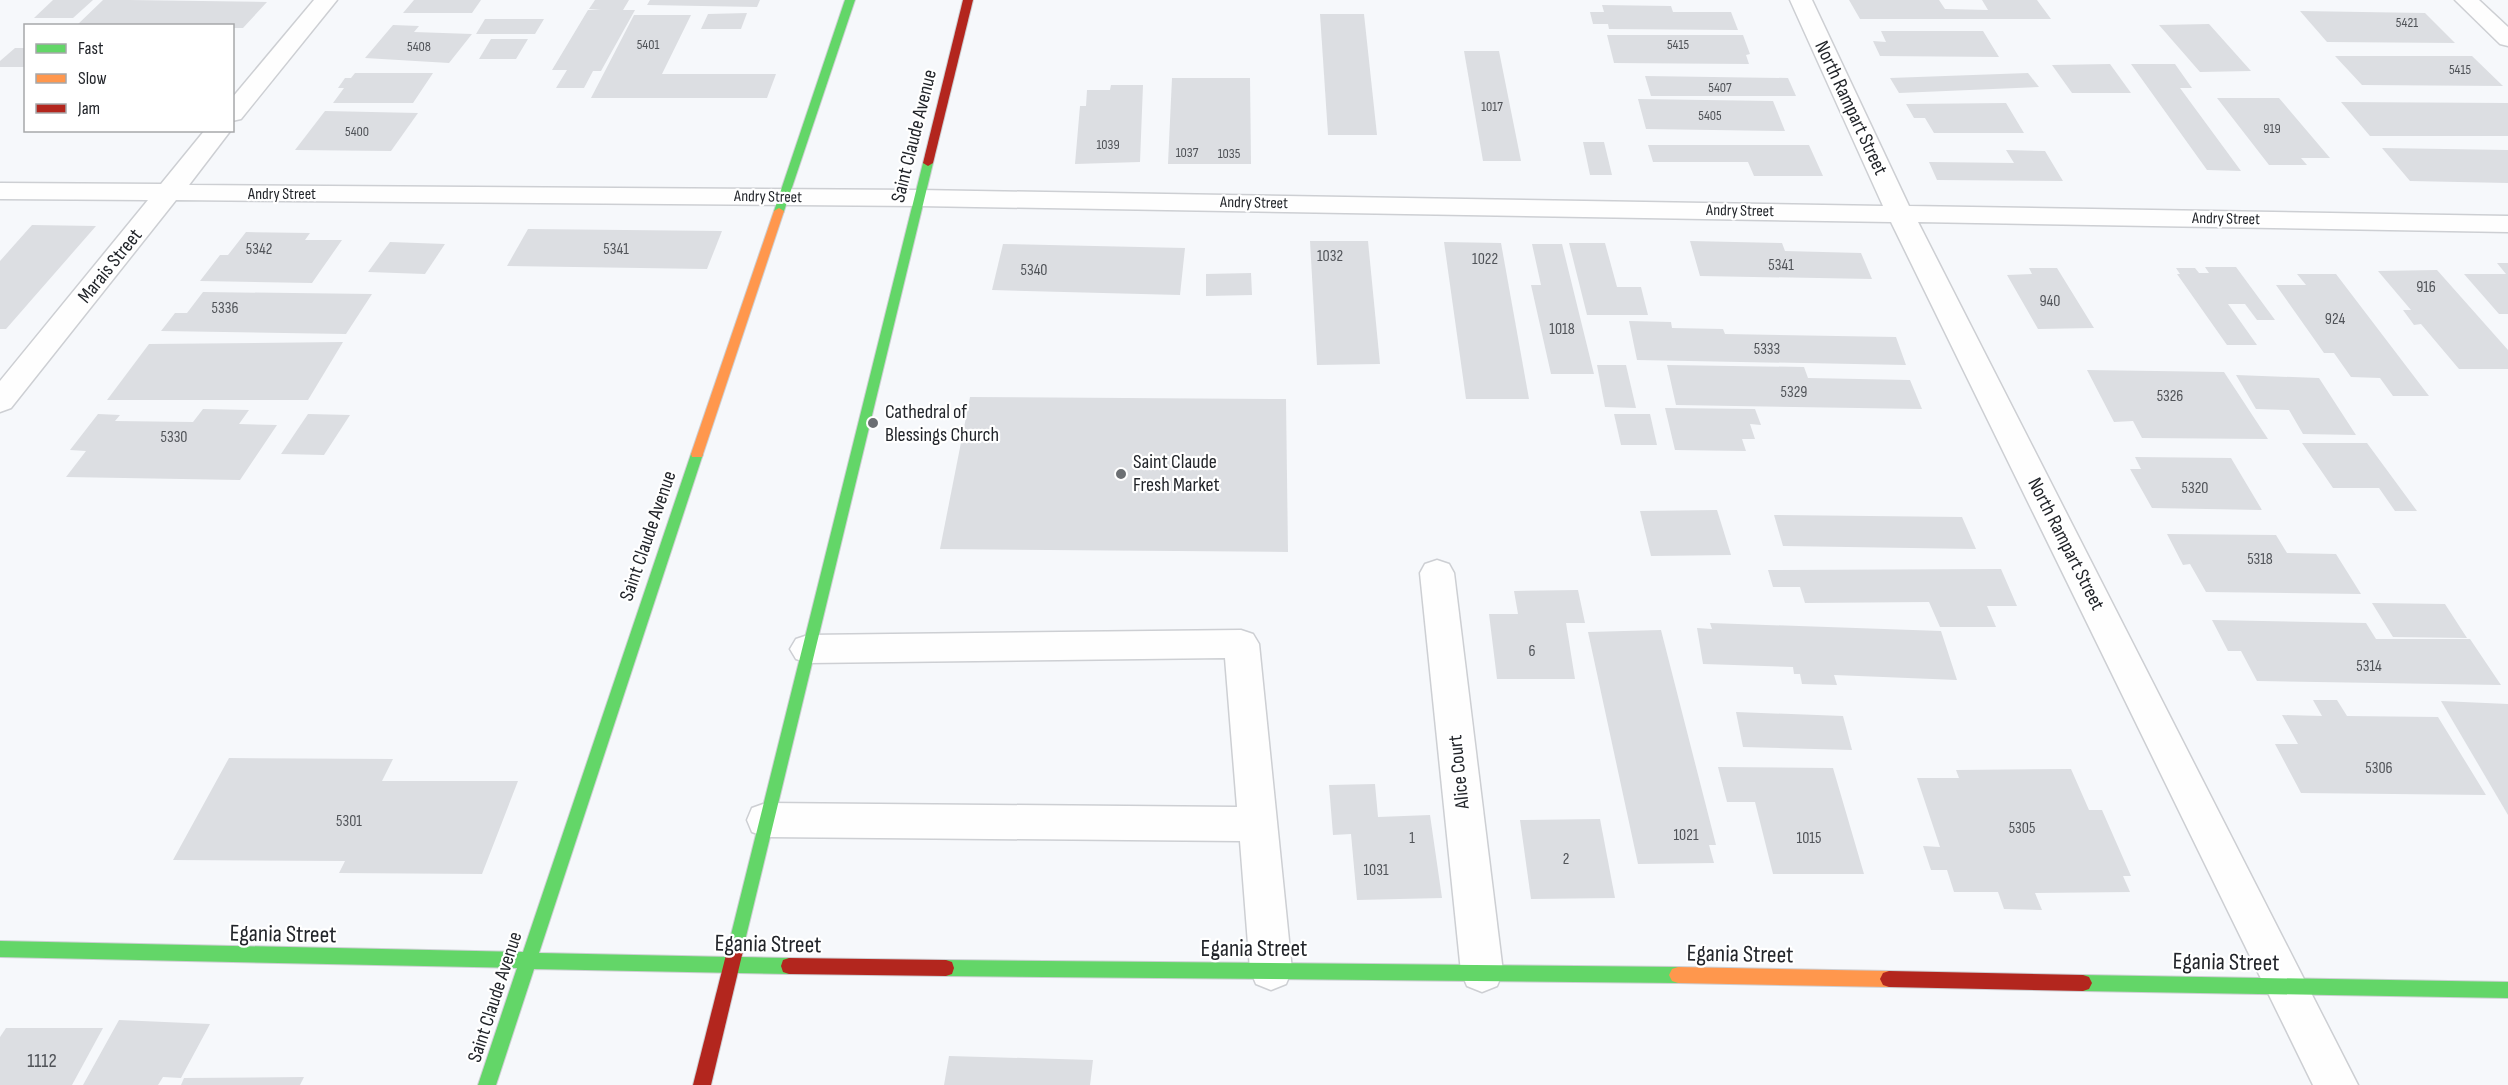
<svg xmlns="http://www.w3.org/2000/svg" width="2508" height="1085" viewBox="0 0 2508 1085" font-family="'Sofia Sans Condensed',sans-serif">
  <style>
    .building { fill: #dcdee2 }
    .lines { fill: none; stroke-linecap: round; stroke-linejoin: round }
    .lane-casing { stroke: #cdcfd3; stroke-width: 3 }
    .street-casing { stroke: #cdcfd3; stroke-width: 3 }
    .fast-casing { stroke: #cdcfd3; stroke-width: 2 }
    .slow-casing { stroke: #cdcfd3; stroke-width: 2 }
    .jam-casing { stroke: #cdcfd3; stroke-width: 2 }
    .lane { fill: #fefefe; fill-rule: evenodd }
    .street { fill: #fefefe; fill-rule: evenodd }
    .fast { fill: #63d668; fill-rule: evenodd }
    .slow { fill: #ff974d; fill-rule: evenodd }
    .jam { fill: #b3261e; fill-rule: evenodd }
    .poi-dot { fill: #6c6f73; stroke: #fff; stroke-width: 2 }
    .labels { text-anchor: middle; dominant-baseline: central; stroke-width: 4.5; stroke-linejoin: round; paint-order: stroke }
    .far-number-label { font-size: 14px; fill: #505358 }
    .far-street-label { font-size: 16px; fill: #22252a; stroke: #fff }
    .number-label { font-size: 16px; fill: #505358 }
    .street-label { font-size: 20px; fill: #22252a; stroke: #fff }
    .poi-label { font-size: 20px; fill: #22252a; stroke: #fff; text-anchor: start }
    .near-number-label { font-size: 20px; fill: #505358 }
    .near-street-label { font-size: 24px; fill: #22252a; stroke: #fff }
  </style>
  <rect width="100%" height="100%" fill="#f6f8fb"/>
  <g class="building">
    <path d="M53 0H93L73 18H34Z"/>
    <path d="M103 0H129L267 2 243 28H232V26H76Z"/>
    <path d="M414 0H481L472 13H403Z"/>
    <path d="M595 0H629L623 10H635L601 71H593L584 88H556L567 70H552L588 10H601L589 9Z"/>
    <path d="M650 0H760L757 7 647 5Z"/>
    <path d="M1849 0H1939L1945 9 1988 10 1982 0H2037L2051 19H1860Z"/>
    <path d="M1602 5 1671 6 1673 12H1731L1738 30 1609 29 1608 24H1593L1590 12H1604Z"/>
    <path d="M2300 11 2425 13 2455 43 2327 42Z"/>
    <path d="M747 13 741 29H701L708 14Z"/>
    <path d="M1320 14H1364L1377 135H1328Z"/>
    <path d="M634 15H691L662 74H776L767 98H591Z"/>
    <path d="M485 19H544L535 34H476Z"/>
    <path d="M2209 24 2251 71 2200 72 2159 25Z"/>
    <path d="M393 25 419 26 414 32 472 34 449 63 365 58Z"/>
    <path d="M1881 31H1983L1999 57 1880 56 1873 41 1886 42Z"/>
    <path d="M1607 35H1743L1750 54 1746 55 1749 64 1614 63Z"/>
    <path d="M491 39H528L516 59H479Z"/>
    <path d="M15 48H26V67H0V61Z"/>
    <path d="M1464 51H1499L1521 161H1483Z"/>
    <path d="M2335 56H2472L2503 86 2362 85Z"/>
    <path d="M2110 64 2131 93H2072L2052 65Z"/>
    <path d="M2131 64H2175L2192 88H2180L2241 171 2207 170Z"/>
    <path d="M355 73H433L413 103H333L344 88H338L345 78H351Z"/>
    <path d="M2028 73 2039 87 1899 93 1890 78Z"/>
    <path d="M1645 76 1788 78 1796 96H1651Z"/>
    <path d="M1172 78H1250L1251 164H1168Z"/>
    <path d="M1111 85H1143L1140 162 1075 164 1080 106H1086L1087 90H1110Z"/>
    <path d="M2217 98H2279L2330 158H2301L2307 165H2269Z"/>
    <path d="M1638 99 1773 101 1785 131 1646 129Z"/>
    <path d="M2341 102 2508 103V136H2370Z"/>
    <path d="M2006 103 2024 133H1934L1925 118H1914L1906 104Z"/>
    <path d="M325 111 418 113 391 151 295 150Z"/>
    <path d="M1583 142H1604L1612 175H1590Z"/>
    <path d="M1648 145H1809L1823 176H1754L1748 162H1653Z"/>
    <path d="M2382 148 2508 150V183L2410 181Z"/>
    <path d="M2006 150 2045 151 2063 181 1937 180 1929 162 2014 163Z"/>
    <path d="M32 225 96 226 6 329H0V261Z"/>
    <path d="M528 229 722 231 707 269 507 266Z"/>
    <path d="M246 232 310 233 305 240H342L312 283 200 281 220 255H228Z"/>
    <path d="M1310 241H1368L1380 364 1317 365Z"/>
    <path d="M1690 241 1782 243 1785 251 1861 253 1872 279 1700 276Z"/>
    <path d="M390 242 445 244 425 274 368 272Z"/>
    <path d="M1444 242 1501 243 1529 399H1466Z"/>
    <path d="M1569 243H1605L1617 287H1641L1648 315H1587Z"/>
    <path d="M1003 244 1185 248 1180 295 992 290Z"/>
    <path d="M1532 244H1562L1594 374H1551L1531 285H1541Z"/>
    <path d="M2497 263H2508V314H2499L2464 274H2506Z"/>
    <path d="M2205 267H2236L2275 320H2257L2245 304H2228L2257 345H2227L2177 274H2180L2176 268H2195L2199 273H2209Z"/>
    <path d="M2029 268H2057L2094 328 2038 329 2007 275 2032 274Z"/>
    <path d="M2437 270 2508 350V369H2459L2421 324 2414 325 2403 310H2411L2378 271Z"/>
    <path d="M1251 273 1252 295 1206 296V274Z"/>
    <path d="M2297 274H2336L2429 396H2393L2380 378 2351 377 2334 353H2324L2276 285H2306Z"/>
    <path d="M203 292 372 294 346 334 161 331 175 313H187Z"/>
    <path d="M1629 321 1671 322 1672 328 1723 329 1725 334 1896 337 1906 365 1637 360Z"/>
    <path d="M343 342 308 400H107L149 344Z"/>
    <path d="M1597 365H1626L1636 408 1605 407Z"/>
    <path d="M1667 365 1804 367 1808 378 1910 380 1922 409 1676 405Z"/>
    <path d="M2087 370 2224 372 2268 439 2142 438 2133 421 2114 422Z"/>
    <path d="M2236 375 2319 378 2356 435 2303 434 2289 410 2256 409Z"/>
    <path d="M970 397 1286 399 1288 552 940 549Z"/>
    <path d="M1665 408 1755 409 1761 425 1750 424 1755 439H1742L1746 451 1675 450Z"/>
    <path d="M203 409 249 410 239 424 277 425 240 480 66 477 86 451 70 450 98 414 120 415 115 421 193 422Z"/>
    <path d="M308 414 350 415 324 455 281 454Z"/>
    <path d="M1614 414H1650L1657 445H1621Z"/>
    <path d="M2302 443H2367L2417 511H2395L2379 488H2333Z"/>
    <path d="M2135 457 2231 458 2262 510 2152 508 2130 469H2141Z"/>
    <path d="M1717 510 1731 555 1651 556 1640 511Z"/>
    <path d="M1774 515 1962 517 1976 549 1783 546Z"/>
    <path d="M2167 534 2276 535 2287 553 2336 554 2361 594 2206 592 2190 564 2183 565Z"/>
    <path d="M2001 569 2017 606H1987L1996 627H1940L1929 602 1805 603 1800 587H1773L1768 570Z"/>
    <path d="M1578 590 1585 623H1566L1575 679H1497L1489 614H1518L1514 591Z"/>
    <path d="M2372 603 2445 604 2467 638 2393 637Z"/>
    <path d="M2212 620 2366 623 2376 639H2470L2501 685 2257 681 2241 651H2228Z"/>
    <path d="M1710 623 1941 631 1957 680 1834 675 1837 685 1802 684 1800 674H1794L1793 667 1703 664 1697 628 1712 629Z"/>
    <path d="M1661 630 1716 845H1709L1714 863 1638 864 1588 632Z"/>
    <path d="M2313 700H2337L2347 716 2438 717 2486 795 2301 793 2275 744H2298L2282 715 2322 716Z"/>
    <path d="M2441 701 2508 704V815Z"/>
    <path d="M1736 712 1843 716 1852 750 1743 747Z"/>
    <path d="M229 758 393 759 382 781H518L482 874 339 873 345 861 173 860Z"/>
    <path d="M1718 767 1833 768 1864 874H1773L1755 802H1727Z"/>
    <path d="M2071 769 2089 810H2102L2131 876H2123L2130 892 2035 893 2042 910 2004 909 1998 892H1954L1947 870H1931L1923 846 1940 847 1917 778H1959L1956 770Z"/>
    <path d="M1375 784 1378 817 1430 815 1442 898 1357 900 1351 834 1333 835 1329 785Z"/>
    <path d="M1600 819 1615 898 1531 899 1520 820Z"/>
    <path d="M119 1020 210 1024 181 1078 163 1077 158 1085H83Z"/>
    <path d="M6 1028H103L72 1085H0V1037Z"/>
    <path d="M949 1056 1093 1060 1090 1085H944Z"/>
    <path d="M304 1077 300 1085H181L184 1078Z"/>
  </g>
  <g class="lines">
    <defs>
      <path id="lane" d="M1241 630 1253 634 1259 644 1292 970 1286 984 1271 990 1256 984 1250 970 1240 841 766 837 752 832 747 820 752 808 766 803 1237 807 1225 658 808 663 796 659 790 649 796 639 808 635Z"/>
      <g id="street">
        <path d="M314 0H337L241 119 232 121V98Z"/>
        <path d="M1790 0H1812L1909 206 2508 216V232L1918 222 2358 1085H2313L1891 222 919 206 176 200 11 408 0 412V381L148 200 0 199V183L161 184 205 130H231L189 185 919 190 1883 206Z"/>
        <path d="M2455 0H2479L2508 27V46L2500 44Z"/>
        <path d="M1437 560 1449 564 1454 573 1503 972 1497 986 1482 992 1467 986 1461 972 1420 573 1425 564Z"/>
      </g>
      <g id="fast">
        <path d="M845 0H855L784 211 783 213H775L774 211Z"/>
        <path d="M928 160 933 163 741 957 789 958 795 960 797 966 795 972 789 974 534 969 496 1085H478L517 968 0 957V941L523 952 691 454 697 449 703 454 539 953 729 957 727 951 923 163Z"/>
        <path d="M946 960 1678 967 1684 969 1687 975 1684 981 1678 983 946 976 940 974 938 968 940 962Z"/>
        <path d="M2083 975 2508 982V998L2083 991 2077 989 2074 983 2077 977Z"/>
      </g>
      <g id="slow">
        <path d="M779 208 784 211 702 457H692L691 454 774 211Z"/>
        <path d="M1678 967 1889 971 1895 973 1898 979 1895 985 1889 987 1678 983 1672 981 1669 975 1672 969Z"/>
      </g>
      <g id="jam">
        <path d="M963 0H973L933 163 928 166 923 163Z"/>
        <path d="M735 943 741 945 743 951 711 1085H693L727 951 729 945Z"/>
        <path d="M789 958 946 960 952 962 954 968 952 974 946 976 789 974 783 972 781 966 783 960Z"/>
        <path d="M1889 971 2083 975 2089 977 2092 983 2089 989 2083 991 1889 987 1883 985 1880 979 1883 973Z"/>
      </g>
    </defs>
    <use href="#lane" class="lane-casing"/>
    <use href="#street" class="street-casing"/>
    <use href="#fast" class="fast-casing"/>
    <use href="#slow" class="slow-casing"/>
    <use href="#jam" class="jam-casing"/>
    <use href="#lane" class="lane"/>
    <use href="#street" class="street"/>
    <use href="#fast" class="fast"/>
    <use href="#slow" class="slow"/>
    <use href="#jam" class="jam"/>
  </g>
  <g class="poi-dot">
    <circle cx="873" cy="423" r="6"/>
    <circle cx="1121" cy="474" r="6"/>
  </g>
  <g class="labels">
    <g class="far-number-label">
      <text x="2407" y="22">5421</text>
      <text x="648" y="44">5401</text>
      <text x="1678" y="44">5415</text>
      <text x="419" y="46">5408</text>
      <text x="2460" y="69">5415</text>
      <text x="1720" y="87">5407</text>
      <text x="1492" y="106">1017</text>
      <text x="1710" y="115">5405</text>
      <text x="2272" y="128">919</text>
      <text x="357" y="131">5400</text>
      <text x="1108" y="144">1039</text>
      <text x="1187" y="152">1037</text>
      <text x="1229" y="153">1035</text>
    </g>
    <g class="far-street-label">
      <text x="282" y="194">Andry Street</text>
      <text transform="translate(768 197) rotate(1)">Andry Street</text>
      <text transform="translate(1254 203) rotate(1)">Andry Street</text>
      <text transform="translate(1740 211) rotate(1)">Andry Street</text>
      <text transform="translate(2226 219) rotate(1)">Andry Street</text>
    </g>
    <g class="number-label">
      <text x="259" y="249">5342</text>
      <text x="616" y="249">5341</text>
      <text x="1330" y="256">1032</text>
      <text x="1485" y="259">1022</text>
      <text x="1781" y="265">5341</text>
      <text x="1034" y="270">5340</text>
      <text x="2426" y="287">916</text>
      <text x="2050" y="301">940</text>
      <text x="225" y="308">5336</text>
      <text x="2335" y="319">924</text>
      <text x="1562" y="329">1018</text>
      <text x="1767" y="349">5333</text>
      <text x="1794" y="392">5329</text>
      <text x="2170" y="396">5326</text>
      <text x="174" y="437">5330</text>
      <text x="2195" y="488">5320</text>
      <text x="2260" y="559">5318</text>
      <text x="1532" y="651">6</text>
      <text x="2369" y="666">5314</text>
      <text x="2379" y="768">5306</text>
      <text x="349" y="821">5301</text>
      <text x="2022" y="828">5305</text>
      <text x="1686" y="835">1021</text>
      <text x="1412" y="838">1</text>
      <text x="1809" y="838">1015</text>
      <text x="1566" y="859">2</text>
      <text x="1376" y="870">1031</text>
    </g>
    <g class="street-label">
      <text transform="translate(1851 108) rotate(65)">North Rampart Street</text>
      <text transform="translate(914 136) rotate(-76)">Saint Claude Avenue</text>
      <text transform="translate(110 266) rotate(-51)">Marais Street</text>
      <text transform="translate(648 536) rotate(-71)">Saint Claude Avenue</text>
      <text transform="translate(2066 544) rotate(63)">North Rampart Street</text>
      <text transform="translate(1459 772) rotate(-96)">Alice Court</text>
      <text transform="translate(495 997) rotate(-72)">Saint Claude Avenue</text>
    </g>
    <g class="poi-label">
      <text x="885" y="412">Cathedral of<tspan x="885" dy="23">Blessings Church</tspan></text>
      <text x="1133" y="462">Saint Claude<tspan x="1133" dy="23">Fresh Market</tspan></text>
    </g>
    <g class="near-number-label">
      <text x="42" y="1061">1112</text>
    </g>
    <g class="near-street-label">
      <text transform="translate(283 934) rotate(1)">Egania Street</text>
      <text transform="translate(768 944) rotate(1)">Egania Street</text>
      <text x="1254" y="948">Egania Street</text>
      <text transform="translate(1740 954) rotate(1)">Egania Street</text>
      <text transform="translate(2226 962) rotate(1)">Egania Street</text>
    </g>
  </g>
  <rect x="24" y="24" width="210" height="108" fill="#ffffff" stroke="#a7a8aa" stroke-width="1.5"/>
  <rect x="36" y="44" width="30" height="9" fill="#63d668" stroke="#a7a8aa" stroke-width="1.5"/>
  <text x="78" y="54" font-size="18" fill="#22252a">Fast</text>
  <rect x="36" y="74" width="30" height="9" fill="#ff974d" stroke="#a7a8aa" stroke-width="1.5"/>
  <text x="78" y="84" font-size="18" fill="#22252a">Slow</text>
  <rect x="36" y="104" width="30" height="9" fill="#b3261e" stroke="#a7a8aa" stroke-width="1.5"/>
  <text x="78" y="114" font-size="18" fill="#22252a">Jam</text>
</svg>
